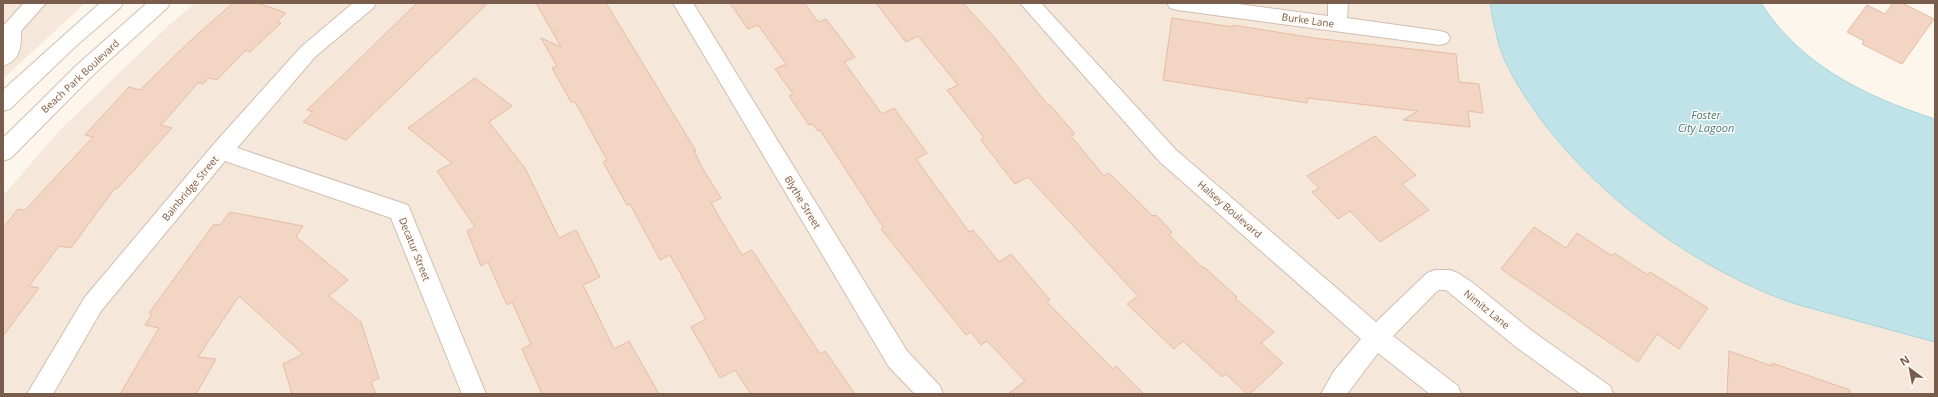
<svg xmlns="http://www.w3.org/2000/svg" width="1938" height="397" viewBox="0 0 1938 397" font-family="'Open Sans',sans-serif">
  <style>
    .residential { fill: #f5e8da }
    .water { fill: #bfe3e8; stroke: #a5d3da }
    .building { fill: #f3d5c3; stroke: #e6bba3 }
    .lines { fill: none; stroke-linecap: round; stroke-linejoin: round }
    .street-casing { stroke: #d1beb0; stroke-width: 2 }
    .secondary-casing { stroke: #d6c0b0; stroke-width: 2 }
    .street { fill: #fff; fill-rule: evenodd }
    .secondary { fill: #fff; fill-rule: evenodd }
    .labels { text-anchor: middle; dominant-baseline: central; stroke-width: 3; stroke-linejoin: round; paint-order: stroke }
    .street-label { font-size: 10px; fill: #7a5c4d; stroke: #fffaf3 }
    .water-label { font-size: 11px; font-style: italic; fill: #437c86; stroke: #fffaf3 }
  </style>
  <rect width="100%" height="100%" fill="#fdf6ec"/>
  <g class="residential">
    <path d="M3 3H85L3 79Z"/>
    <path d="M195 3H1490L1496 36 1508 68 1531 107 1560 145 1784 300 1935 342V394H3V196L59 131 169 25Z"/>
  </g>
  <path class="water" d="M1490 3H1761C1801 66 1867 97 1935 119V342C1902 333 1869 324 1836 315 1819 310 1800 306 1784 300 1676 259 1563 172 1509 69 1498 49 1494 25 1490 3Z"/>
  <g class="building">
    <path d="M233 3H258L286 13 277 22 281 23 250 52 246 50 217 80 209 78 203 84 198 83 161 125 172 128 117 189 115 188 71 248 59 246 29 286 39 288 3 336V228L18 209 25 210 93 137 85 135 129 87 140 90 190 41Z"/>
    <path d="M417 3H488L346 140 303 122 313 112 307 110Z"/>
    <path d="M536 3H606L696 151H694L703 169 721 198 711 203 742 255 752 250 820 354 825 351 855 394H751L735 370 720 378 691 327 706 319 670 255 660 260 630 204 627 205 603 162 607 160 575 102H571L552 68 557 66 541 38 561 47Z"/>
    <path d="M730 3H808L805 4 818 22 826 19 855 57 844 62 882 114 894 108 927 153 916 159 969 232 973 230 999 262 1011 254 1050 300 1047 302 1113 369 1116 366 1144 394H1008L1025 381 987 341 981 345 971 332 966 335 881 229 883 227 820 130 818 131 812 124 809 125 789 96 793 94 775 69 786 64 758 25 748 29Z"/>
    <path d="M876 3H963L994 37 1048 105H1050L1075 134 1071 136 1104 176 1109 173 1153 216 1156 215 1172 232 1169 235 1203 268 1204 267 1237 297 1235 298 1274 332 1261 343 1283 363 1250 394H1247L1226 374 1222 377 1183 341 1174 349 1127 304 1138 296 1028 177 1015 184 981 140 984 138 947 90 958 85 918 36 906 42Z"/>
    <path d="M1893 3H1902L1934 19 1902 64 1862 44 1864 41 1847 32 1867 5 1885 14Z"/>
    <path d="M1172 18 1233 27V25L1314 38 1456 54 1459 82 1479 84 1483 113 1468 111 1470 127 1403 120 1418 111 1308 98 1307 103 1163 80Z"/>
    <path d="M475 78 512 106 489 122 525 168 559 238 576 230 600 277 583 285 614 349 629 341 659 394H542L522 349 531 344 512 302 507 305 488 262 481 266 467 231 475 227 437 171 452 163 408 128Z"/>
    <path d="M1375 136 1416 175 1402 184 1429 210 1380 242 1350 211 1338 219 1312 192 1319 188 1307 176Z"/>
    <path d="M230 212 303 226 296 237 348 280 329 296 361 322 379 378 371 382 376 394H292L283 364 303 354 239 296 198 357 216 359 196 394H120L159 328 145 325 152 314 149 313 214 224 220 225Z"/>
    <path d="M1534 227 1566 248 1577 233 1612 256 1614 253 1648 275 1650 272 1708 308 1679 349 1657 334 1638 362 1501 269Z"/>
    <path d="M1729 351 1772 366V363L1850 390 1849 394H1727Z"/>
  </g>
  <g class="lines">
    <defs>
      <g id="street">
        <path d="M24 3H46L21 31C21 47 21 60 3 66V26Z"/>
        <path d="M353 3H376L373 8 315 57 237 148 408 205 486 394H462L391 218 225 161 101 311 53 394H27L85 297 213 145 301 47Z"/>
        <path d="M673 3H693L907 351 940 386 943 394H915L889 367Z"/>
        <path d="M1020 3H1041L1176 150 1376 322 1427 273 1435 270H1450L1458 273 1473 283 1532 331 1610 386 1613 394H1581L1516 347 1446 290H1439L1435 293 1393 336 1458 386 1461 394H1430L1378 353 1347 394H1321L1334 371 1361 339 1160 162Z"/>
        <path d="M1167 3H1231L1328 16V3H1348L1347 18 1440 31 1447 33 1450 38 1447 43 1440 45 1177 10 1170 8Z"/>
      </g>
      <g id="secondary">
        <path d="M100 3H123L120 8 77 45 10 109 3 111V90Z"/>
        <path d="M147 3H170L167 8 93 75 11 158 3 161V138L79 63Z"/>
      </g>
    </defs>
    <use href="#street" class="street-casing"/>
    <use href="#secondary" class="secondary-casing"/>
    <use href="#street" class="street"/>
    <use href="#secondary" class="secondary"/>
  </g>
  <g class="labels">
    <g class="street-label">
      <text transform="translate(1308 20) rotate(8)">Burke Lane</text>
      <text transform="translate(80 76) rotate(-43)">Beach Park Boulevard</text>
      <text transform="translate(190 188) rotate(-50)">Bainbridge Street</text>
      <text transform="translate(803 202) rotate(59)">Blythe Street</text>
      <text transform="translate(1230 209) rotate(41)">Halsey Boulevard</text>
      <text transform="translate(415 249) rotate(68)">Decatur Street</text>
      <text transform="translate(1487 309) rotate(39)">Nimitz Lane</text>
    </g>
    <g class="water-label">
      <text x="1706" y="114">Foster<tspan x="1706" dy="13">City Lagoon</tspan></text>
    </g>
  </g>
  <rect width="1938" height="397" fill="none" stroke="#7a5c4d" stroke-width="8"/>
  <g transform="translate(1910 369) rotate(328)" stroke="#fffaf3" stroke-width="3" paint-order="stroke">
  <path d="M0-3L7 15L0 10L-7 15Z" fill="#7a5c4d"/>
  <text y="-6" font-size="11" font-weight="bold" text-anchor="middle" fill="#7a5c4d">N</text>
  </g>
</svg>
